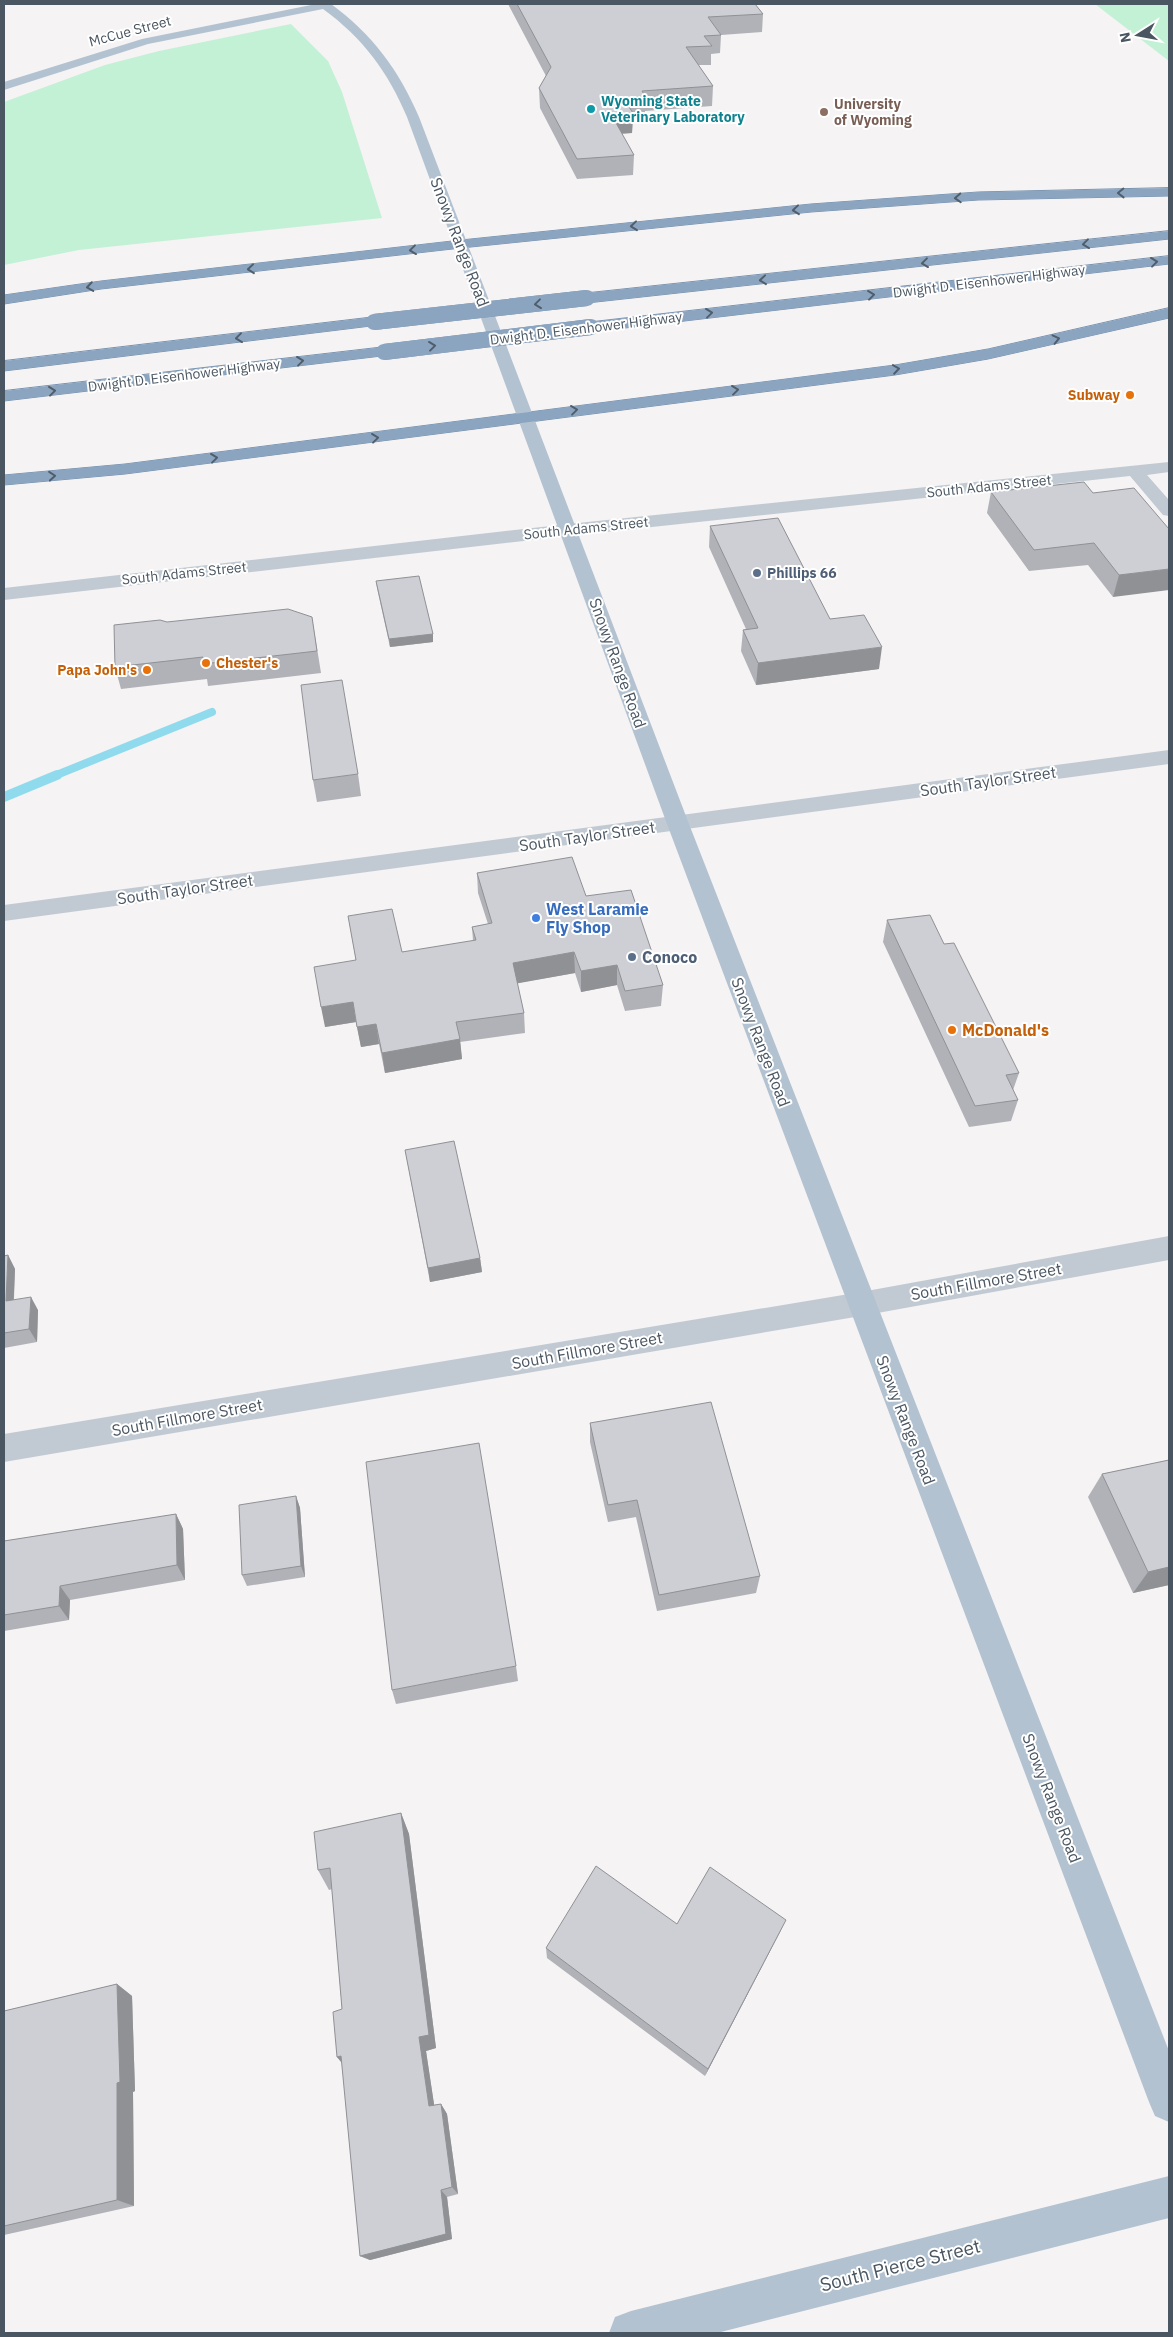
<svg xmlns="http://www.w3.org/2000/svg" width="1173" height="2337" viewBox="0 0 1173 2337" font-family="'IBM Plex Sans',sans-serif">
  <style>
    .green { fill: #c3f1d5 }
    .lines { fill: none; stroke-linecap: round; stroke-linejoin: round }
    .stream-far1 { stroke: #90daee; stroke-width: 8 }
    .stream { stroke: #90daee; stroke-width: 10 }
    .highway-casing { stroke: #7690ad; stroke-width: 1 }
    .minor { fill: #c1cad2; fill-rule: evenodd }
    .major { fill: #b3c2d1; fill-rule: evenodd }
    .highway { fill: #8ba5c1; fill-rule: evenodd }
    .highway-bridge-casing { stroke: #7690ad; stroke-width: 16; stroke-linecap: butt }
    .highway-bridge { stroke: #8ba5c1; stroke-width: 16 }
    .wall { fill: #b0b2b7 }
    .shaded-wall { fill: #909195 }
    .building { fill: #cdcfd5; stroke: #909195 }
    .oneway { stroke: #505e6b }
    .culture-dot { fill: #0f9aa8; stroke: #fff; stroke-width: 2 }
    .education-dot { fill: #8d6e63; stroke: #fff; stroke-width: 2 }
    .food-dot { fill: #e8710a; stroke: #fff; stroke-width: 2 }
    .service-dot { fill: #5c6f8a; stroke: #fff; stroke-width: 2 }
    .shop-dot { fill: #3f7fe0; stroke: #fff; stroke-width: 2 }
    .labels { text-anchor: middle; dominant-baseline: central; stroke-width: 4; stroke-linejoin: round; paint-order: stroke }
    .far-street-label { font-size: 14px; fill: #4a5661; stroke: #fff }
    .far-culture-label { font-size: 14px; font-weight: bold; fill: #0d838f; stroke: #fff; text-anchor: start }
    .far-education-label { font-size: 14px; font-weight: bold; fill: #785e54; stroke: #fff; text-anchor: start }
    .far-food-label { font-size: 14px; font-weight: bold; fill: #c56008; stroke: #fff; text-anchor: end }
    .far-service-label { font-size: 14px; font-weight: bold; fill: #4e5e75; stroke: #fff; text-anchor: start }
    .street-label { font-size: 16px; fill: #4a5661; stroke: #fff }
    .shop-label { font-size: 16px; font-weight: bold; fill: #366cbe; stroke: #fff; text-anchor: start }
    .service-label { font-size: 16px; font-weight: bold; fill: #4e5e75; stroke: #fff; text-anchor: start }
    .food-label { font-size: 16px; font-weight: bold; fill: #c56008; stroke: #fff; text-anchor: start }
    .near-street-label { font-size: 19px; fill: #4a5661; stroke: #fff }
  </style>
  <rect width="100%" height="100%" fill="#f5f3f3"/>
  <g class="green">
    <path d="M1095 4H1169V61Z"/>
    <path d="M291 24 328 61 342 92 382 218 79 250 4 265V102L105 65 159 51Z"/>
  </g>
  <g class="lines">
    <path class="stream-far1" d="M54 776 212 712"/>
    <path class="stream" d="M4 797 57 775"/>
    <defs>
      <g id="highway">
        <path d="M1169 188V196L978 200 811 212 461 248 101 289 4 304V295L101 281 461 240 811 204 978 192Z"/>
        <path d="M1169 231V239L587 303 579 298 587 293Z"/>
        <path d="M1169 256V264L591 332 583 327 591 322Z"/>
        <path d="M1169 308V318L988 359 895 375 125 474 4 485V475L125 464 895 365 988 349Z"/>
        <path d="M374 317 382 322 379 325 4 371V361Z"/>
        <path d="M384 347 392 352 390 355 4 401V391Z"/>
      </g>
    </defs>
    <use href="#highway" class="highway-casing"/>
    <g class="minor">
      <path d="M1169 462V472L1147 475 1169 500V516L1163 515 1130 476 568 536 4 600V588L568 524Z"/>
      <path d="M1169 750V764L4 921V905Z"/>
      <path d="M1169 1236V1260L861 1316 4 1462V1434L861 1292Z"/>
    </g>
    <g class="major">
      <path d="M316 4H331C372 34 399 70 419 117L689 824 1169 2051V2122L1155 2116 1149 2102 667 824 407 117C388 72 363 38 323 9L148 44 4 90V82L142 39Z"/>
      <path d="M1169 2176V2218L717 2333H609L615 2317 631 2311Z"/>
    </g>
    <use href="#highway" class="highway"/>
    <defs>
      <g id="highway-bridge">
        <path d="M374 322 587 298"/>
        <path d="M384 352 591 327"/>
      </g>
    </defs>
    <use href="#highway-bridge" class="highway-bridge-casing"/>
    <use href="#highway-bridge" class="highway-bridge"/>
  </g>
  <g class="wall">
    <path d="M508 4H755L763 14 762 32 721 35 720 53 711 54V65H698L713 86 712 106 645 111V116L633 117 632 133 621 134 634 155 633 175 577 179 540 108 539 88 546 76Z"/>
    <path d="M991 492 1093 493 1169 529 1113 597 1088 565 1029 571 987 513Z"/>
    <path d="M710 526 830 619 879 669 756 685 741 651 743 630 746 629 709 547Z"/>
    <path d="M376 581 433 634V642L390 647 377 588Z"/>
    <path d="M312 617 321 673 208 686 207 679 121 689 115 667 167 622Z"/>
    <path d="M358 774 361 796 317 802 313 780Z"/>
    <path d="M477 873 586 896 663 985 661 1006 625 1011 617 985 581 992 575 973 517 983 524 1013 525 1033 460 1042 462 1059 385 1073 379 1044 361 1047 356 1022 325 1027 356 961 348 916 402 952 473 941 472 927 488 924 478 893Z"/>
    <path d="M887 920 944 944 1019 1073 1013 1090 1018 1100 1011 1121 969 1127 883 942Z"/>
    <path d="M405 1150 480 1258 482 1272 430 1282Z"/>
    <path d="M8 1255 15 1269 14 1300 38 1310 37 1342 4 1348V1256Z"/>
    <path d="M590 1423 760 1576 756 1593 657 1611 636 1517 608 1522 590 1442Z"/>
    <path d="M1169 1460V1585L1133 1593 1088 1497 1102 1474Z"/>
    <path d="M296 1496 300 1508 305 1577 247 1586 242 1575Z"/>
    <path d="M176 1514 183 1529 185 1580 70 1600 69 1620 4 1631V1541Z"/>
    <path d="M516 1666 518 1681 396 1704 392 1690Z"/>
    <path d="M401 1813 409 1834 436 2048 426 2051 434 2105 441 2104 447 2114 458 2194 447 2197 452 2239 370 2260 360 2256 342 2063 337 2057 342 2009 332 1889 329 1890 318 1870Z"/>
    <path d="M677 1924 781 1930 705 2076 547 1958 546 1948Z"/>
    <path d="M117 1984 132 1996 135 2091 133 2092 134 2206 4 2235V2011Z"/>
  </g>
  <g class="shaded-wall">
    <path d="M633 113 632 133 610 134 611 114Z"/>
    <path d="M1169 569V590L1113 597 1119 575Z"/>
    <path d="M433 634V642L390 647 389 639Z"/>
    <path d="M882 647 879 669 756 685 758 663Z"/>
    <path d="M574 952 575 973 514 984 513 963Z"/>
    <path d="M617 965V985L581 992V971Z"/>
    <path d="M353 1002 356 1022 325 1027 321 1007Z"/>
    <path d="M376 1024 379 1044 361 1047 357 1027Z"/>
    <path d="M460 1039 462 1059 385 1073 382 1053Z"/>
    <path d="M8 1255 15 1269 13 1314 6 1301Z"/>
    <path d="M480 1258 482 1272 430 1282 428 1268Z"/>
    <path d="M31 1297 38 1310 37 1342 29 1329Z"/>
    <path d="M296 1496 300 1508 305 1577 301 1566Z"/>
    <path d="M176 1514 183 1529 185 1580 177 1565Z"/>
    <path d="M1169 1567V1585L1133 1593 1148 1572Z"/>
    <path d="M60 1586 70 1600 69 1620 59 1606Z"/>
    <path d="M401 1813 409 1834 436 2048 426 2051 436 2117 429 2106 419 2037Z"/>
    <path d="M786 1920 781 1930 705 2076 708 2069Z"/>
    <path d="M117 1984 132 1996 135 2091 133 2092 134 2206 117 2200Z"/>
    <path d="M341 2056 347 2069 337 2057Z"/>
    <path d="M441 2104 447 2114 458 2194 452 2187Z"/>
    <path d="M441 2190 447 2197 452 2239 370 2260 360 2256Z"/>
  </g>
  <g class="building">
    <path d="M517 4H755L763 14 708 17 721 35 704 36 712 46 686 47 713 86 642 91 645 96 623 98 633 113 611 114 634 155 577 159 539 88 551 67Z"/>
    <path d="M1084 482 1093 493 1134 488 1169 529V569L1119 575 1094 543 1034 550 991 492Z"/>
    <path d="M778 518 830 619 864 615 882 647 758 663 743 630 758 628 710 526Z"/>
    <path d="M419 576 433 634 389 639 376 581Z"/>
    <path d="M288 609 312 617 317 651 203 664V657L115 667 114 625 160 620 167 622Z"/>
    <path d="M342 680 358 774 313 780 301 685Z"/>
    <path d="M572 857 586 896 631 890 663 985 625 991 617 965 581 971 574 952 513 963 524 1013 456 1022 460 1039 382 1053 376 1024 357 1027 353 1002 321 1007 314 967 356 960 348 916 392 909 402 952 476 940 472 927 492 923 477 873Z"/>
    <path d="M930 915 944 944 954 943 1019 1073 1006 1075 1018 1100 975 1106 887 920Z"/>
    <path d="M454 1141 480 1258 428 1268 405 1150Z"/>
    <path d="M8 1255 6 1301 31 1297 29 1329 4 1333V1256Z"/>
    <path d="M711 1402 760 1576 659 1595 637 1500 608 1505 590 1423Z"/>
    <path d="M479 1443 516 1666 392 1690 366 1462Z"/>
    <path d="M1169 1460V1567L1148 1572 1102 1474Z"/>
    <path d="M296 1496 301 1566 242 1575 239 1505Z"/>
    <path d="M176 1514 177 1565 60 1586 59 1606 4 1615V1541Z"/>
    <path d="M401 1813 429 2035 419 2037 429 2106 441 2104 452 2187 441 2190 446 2234 360 2256 341 2056 337 2057 333 2012 342 2009 330 1868 318 1870 314 1832Z"/>
    <path d="M596 1866 677 1924 710 1867 786 1920 708 2069 546 1948Z"/>
    <path d="M117 1984 120 2082 117 2083V2200L4 2226V2011Z"/>
  </g>
  <defs><path id="oneway-chevron" d="M-2-3.5L2.5 0L-2 3.5" fill="none" stroke-width="1.6" stroke-linecap="round" stroke-linejoin="round" transform="scale(1.25)"/></defs>
  <g class="oneway">
    <use href="#oneway-chevron" transform="translate(1121 193) rotate(179)"/>
    <use href="#oneway-chevron" transform="translate(958 198) rotate(177)"/>
    <use href="#oneway-chevron" transform="translate(796 210) rotate(174)"/>
    <use href="#oneway-chevron" transform="translate(634 226) rotate(174)"/>
    <use href="#oneway-chevron" transform="translate(1086 244) rotate(173)"/>
    <use href="#oneway-chevron" transform="translate(413 250) rotate(173)"/>
    <use href="#oneway-chevron" transform="translate(1154 262) rotate(-7)"/>
    <use href="#oneway-chevron" transform="translate(925 263) rotate(173)"/>
    <use href="#oneway-chevron" transform="translate(251 269) rotate(174)"/>
    <use href="#oneway-chevron" transform="translate(763 280) rotate(174)"/>
    <use href="#oneway-chevron" transform="translate(90 287) rotate(171)"/>
    <use href="#oneway-chevron" transform="translate(871 295) rotate(-7)"/>
    <use href="#oneway-chevron" transform="translate(538 304) rotate(173)"/>
    <use href="#oneway-chevron" transform="translate(709 313) rotate(-7)"/>
    <use href="#oneway-chevron" transform="translate(239 338) rotate(173)"/>
    <use href="#oneway-chevron" transform="translate(1056 339) rotate(-13)"/>
    <use href="#oneway-chevron" transform="translate(432 346) rotate(-7)"/>
    <use href="#oneway-chevron" transform="translate(300 361) rotate(-7)"/>
    <use href="#oneway-chevron" transform="translate(896 369) rotate(-8)"/>
    <use href="#oneway-chevron" transform="translate(735 390) rotate(-7)"/>
    <use href="#oneway-chevron" transform="translate(52 391) rotate(-7)"/>
    <use href="#oneway-chevron" transform="translate(574 410) rotate(-7)"/>
    <use href="#oneway-chevron" transform="translate(375 438) rotate(-7)"/>
    <use href="#oneway-chevron" transform="translate(214 458) rotate(-7)"/>
    <use href="#oneway-chevron" transform="translate(52 476) rotate(-5)"/>
  </g>
  <circle class="culture-dot" cx="591" cy="109" r="5"/>
  <circle class="education-dot" cx="824" cy="112" r="5"/>
  <g class="food-dot">
    <circle cx="1130" cy="395" r="5"/>
    <circle cx="206" cy="663" r="5"/>
    <circle cx="147" cy="670" r="5"/>
    <circle cx="952" cy="1030" r="5"/>
  </g>
  <g class="service-dot">
    <circle cx="757" cy="573" r="5"/>
    <circle cx="632" cy="957" r="5"/>
  </g>
  <circle class="shop-dot" cx="536" cy="918" r="5"/>
  <g class="labels">
    <g class="far-street-label">
      <text transform="translate(130 31) rotate(-15)">McCue Street</text>
      <text transform="translate(989 281) rotate(-7)">Dwight D. Eisenhower Highway</text>
      <text transform="translate(586 328) rotate(-7)">Dwight D. Eisenhower Highway</text>
      <text transform="translate(184 375) rotate(-7)">Dwight D. Eisenhower Highway</text>
      <text transform="translate(989 486) rotate(-6)">South Adams Street</text>
      <text transform="translate(586 528) rotate(-6)">South Adams Street</text>
      <text transform="translate(184 573) rotate(-6)">South Adams Street</text>
    </g>
    <g class="far-culture-label">
      <text x="601" y="101">Wyoming State<tspan x="601" dy="16">Veterinary Laboratory</tspan></text>
    </g>
    <g class="far-education-label">
      <text x="834" y="104">University<tspan x="834" dy="16">of Wyoming</tspan></text>
    </g>
    <g class="far-food-label">
      <text x="1120" y="395">Subway</text>
      <text x="216" y="663" text-anchor="start">Chester's</text>
      <text x="137" y="670">Papa John's</text>
    </g>
    <g class="far-service-label">
      <text x="767" y="573">Phillips 66</text>
    </g>
    <g class="street-label">
      <text transform="translate(460 242) rotate(69)">Snowy Range Road</text>
      <text transform="translate(618 663) rotate(70)">Snowy Range Road</text>
      <text transform="translate(988 781) rotate(-8)">South Taylor Street</text>
      <text transform="translate(587 836) rotate(-8)">South Taylor Street</text>
      <text transform="translate(185 889) rotate(-8)">South Taylor Street</text>
      <text transform="translate(761 1042) rotate(69)">Snowy Range Road</text>
      <text transform="translate(986 1281) rotate(-10)">South Fillmore Street</text>
      <text transform="translate(587 1350) rotate(-10)">South Fillmore Street</text>
      <text transform="translate(187 1417) rotate(-10)">South Fillmore Street</text>
      <text transform="translate(906 1420) rotate(69)">Snowy Range Road</text>
      <text transform="translate(1052 1798) rotate(69)">Snowy Range Road</text>
    </g>
    <g class="shop-label">
      <text x="546" y="909">West Laramie<tspan x="546" dy="18">Fly Shop</tspan></text>
    </g>
    <g class="service-label">
      <text x="642" y="957">Conoco</text>
    </g>
    <g class="food-label">
      <text x="962" y="1030">McDonald's</text>
    </g>
    <g class="near-street-label">
      <text transform="translate(900 2265) rotate(-14)">South Pierce Street</text>
    </g>
  </g>
  <rect width="1173" height="2337" fill="none" stroke="#4a5661" stroke-width="10"/>
  <g transform="translate(1138 35) rotate(259)" stroke="#ffffff" stroke-width="4" paint-order="stroke">
  <path d="M0-4L9 19L0 12L-9 19Z" fill="#4a5661"/>
  <text y="-8" font-size="14" font-weight="bold" text-anchor="middle" fill="#4a5661">N</text>
  </g>
</svg>
